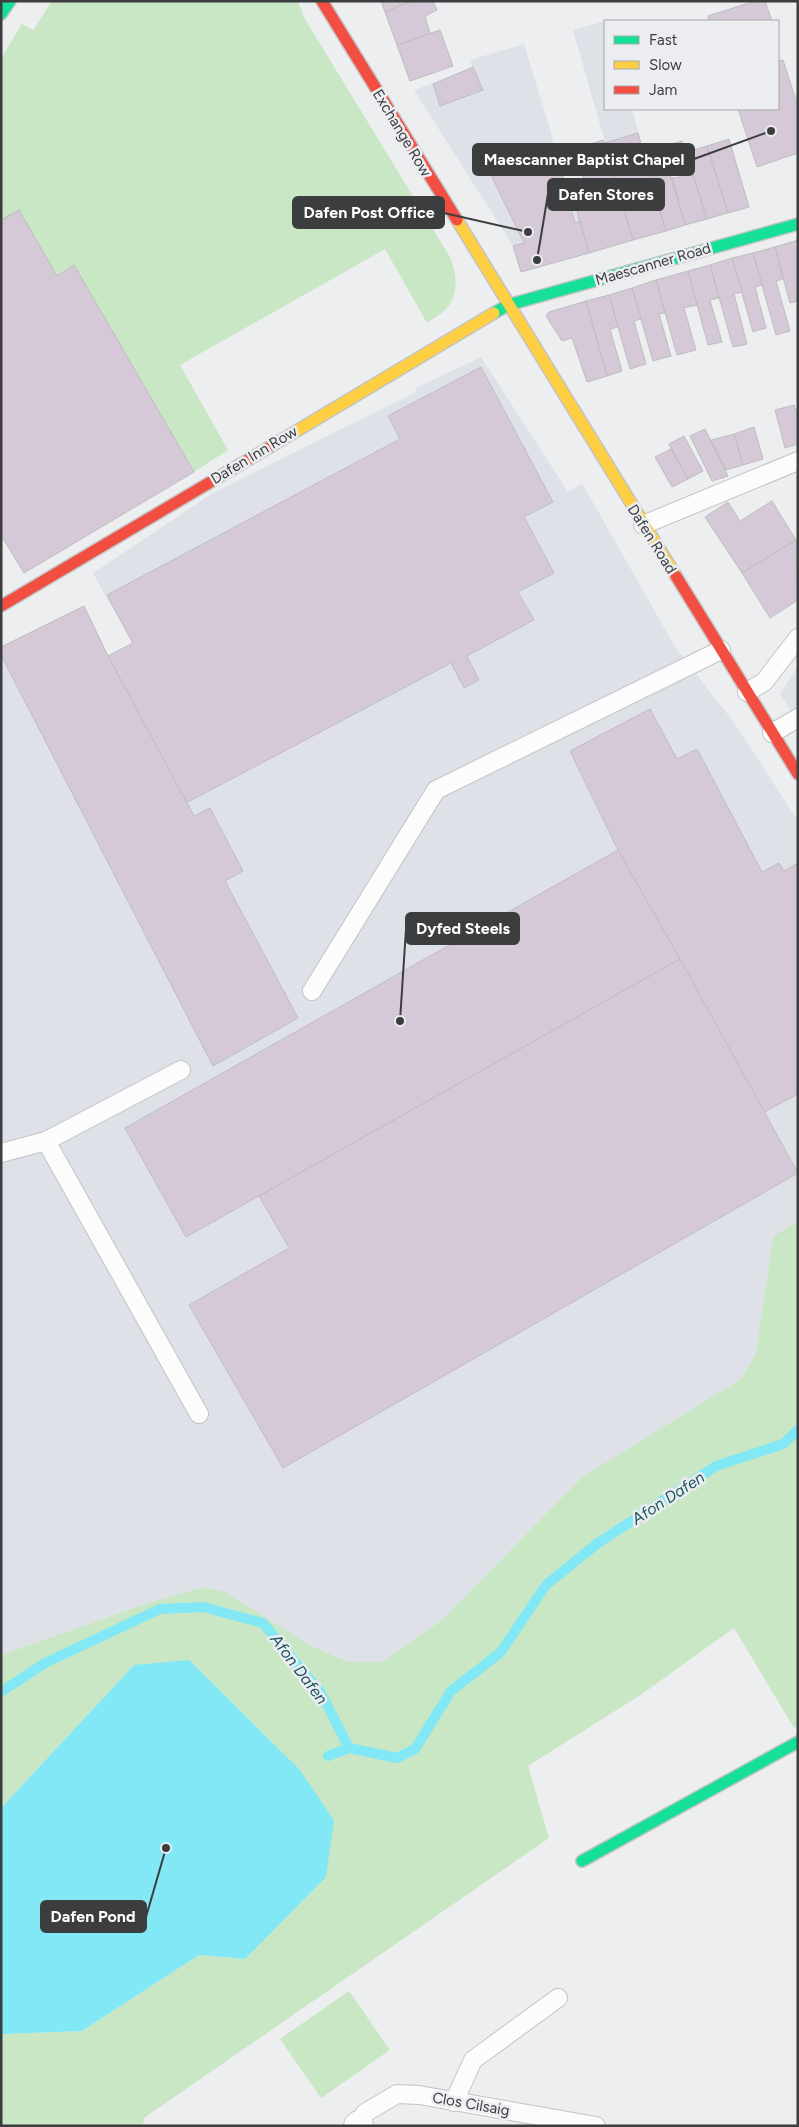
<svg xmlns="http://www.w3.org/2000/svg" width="799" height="2127" viewBox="0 0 799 2127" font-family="Figtree,sans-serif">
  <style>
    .built { fill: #dfe1e9 }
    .green { fill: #c9e7c5 }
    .water { fill: #82e8f5 }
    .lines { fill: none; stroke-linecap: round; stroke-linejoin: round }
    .stream { stroke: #82e8f5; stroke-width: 10 }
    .building { fill: #d5c8d7; stroke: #bebdbf }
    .lane-casing { stroke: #c2c3c4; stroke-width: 20 }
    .street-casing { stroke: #c2c3c4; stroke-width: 30 }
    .fast-casing { stroke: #c2c3c4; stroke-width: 14 }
    .slow-casing { stroke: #c2c3c4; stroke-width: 14 }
    .jam-casing { stroke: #c2c3c4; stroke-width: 14 }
    .lane { stroke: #fcfcfd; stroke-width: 18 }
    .street { stroke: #fcfcfd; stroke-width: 28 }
    .fast { stroke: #16e098; stroke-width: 11 }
    .slow { stroke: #ffcf43; stroke-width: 11 }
    .jam { stroke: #f24e42; stroke-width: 11 }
    .labels { text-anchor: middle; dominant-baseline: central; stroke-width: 5; stroke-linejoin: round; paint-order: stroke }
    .street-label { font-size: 15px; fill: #3c3d3e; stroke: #ecedf1 }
    .water-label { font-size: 16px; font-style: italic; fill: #19565d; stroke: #ecedf1 }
    .leader { fill: none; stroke: #3c3d3e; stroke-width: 2 }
    .callout-dot { fill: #3c3d3e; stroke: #ecedf1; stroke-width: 2 }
    .callout { fill: #3c3d3e; stroke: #3c3d3e; stroke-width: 2 }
    .callout-label { font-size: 16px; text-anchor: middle; font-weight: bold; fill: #fff }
  </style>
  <rect width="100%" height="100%" fill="#edeef0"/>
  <g class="built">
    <path d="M609 20 605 21V109H632L666 231 633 240 573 30Z"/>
    <path d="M524 44 550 129 565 185 569 184 589 253 521 272 513 246 414 90 473 68 470 60Z"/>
    <path d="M481 357 568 492 582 483 675 647 733 721 798 821V1221L773 1236 756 1353 741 1379 582 1477 443 1619 382 1662H349L309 1645 203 1587 142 1605 1 1655V647L108 656 132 643 93 573 211 494 416 392V388Z"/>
    <path d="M798 666V722L780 694Z"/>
  </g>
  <g class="green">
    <path d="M52 1H298L305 19 450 257C457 273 459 293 447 308 442 314 433 318 427 323L385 249 180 365 228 450 194 472 74 266 57 276 1 220V58L22 24 33 30Z"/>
    <path d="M798 1221V1725L794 1728 734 1628 642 1694 528 1766 549 1838 144 2118 143 2126H1V2036L4 2034 82 2031 199 1955 245 1959 134 1665 1 1808V1655L142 1605 203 1587 225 1592 309 1645 349 1662H382L443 1619 582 1477 741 1379 756 1353 773 1236Z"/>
    <path d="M349 1991 390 2050 321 2098 280 2039Z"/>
  </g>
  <path class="water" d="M189 1660 299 1769 334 1820 326 1877 245 1959 199 1955 82 2031 4 2034 1 2036V1808L134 1665Z"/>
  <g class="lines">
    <g class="stream">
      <path d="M1 1692 45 1663 160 1609 203 1607 263 1623 321 1693 349 1748"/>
      <path d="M349 1748 397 1758 415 1749 451 1691 501 1652 546 1585 598 1543 716 1466 783 1444 798 1430"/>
      <path d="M328 1756 349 1748"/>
    </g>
  </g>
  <g class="building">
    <path d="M381 1H411L385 12Z"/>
    <path d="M411 1H433L437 10 425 16 430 34 397 45 385 12Z"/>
    <path d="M755 1H765L772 21H709L708 16Z"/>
    <path d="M440 30 453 66 410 81 397 45Z"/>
    <path d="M783 60 798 106V153L757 167 738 109H778V61Z"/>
    <path d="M473 67 483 90 440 106 433 84Z"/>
    <path d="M638 133 666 231 633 240 604 143Z"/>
    <path d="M729 139 749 207 728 213 707 146Z"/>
    <path d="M603 140 633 240 589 253 575 205 590 201 575 149Z"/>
    <path d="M682 141 707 219 685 225 672 178 680 177 671 144Z"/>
    <path d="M707 146 728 213 707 219 686 152Z"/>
    <path d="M663 149 685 225 666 231 644 155Z"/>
    <path d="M556 151 575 223 580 221 589 253 521 272 513 246 524 243 491 175 515 164 520 176 528 173 524 162Z"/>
    <path d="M19 210 57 276 74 265 194 472 24 573 1 535V220Z"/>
    <path d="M798 240V301L790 303 775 247Z"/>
    <path d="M775 247 783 279 776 281 790 331 776 335 753 253Z"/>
    <path d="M753 253 762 285 755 287 766 328 753 332 732 258Z"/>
    <path d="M732 258 742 292 734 294 747 344 733 347 710 265Z"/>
    <path d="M710 265 719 298 710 300 722 342 708 345 688 271Z"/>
    <path d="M688 271 697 305 684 308 696 350 677 355 656 280Z"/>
    <path d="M656 280 665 313 659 314 671 356 653 361 632 288Z"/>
    <path d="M632 288 641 319 634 321 646 364 630 369 609 295Z"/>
    <path d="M609 295 618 327 610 329 622 371 607 376 586 301Z"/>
    <path d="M586 301 607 376 587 382 572 338 562 341 546 316 549 312Z"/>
    <path d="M481 367 553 502 524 517 554 573 518 592 534 620 467 656 479 680 464 688 451 663 186 803 108 656 133 643 107 595 400 439 388 416Z"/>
    <path d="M794 405 798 418V444L785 448 775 410Z"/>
    <path d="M754 427 763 459 743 465 734 434Z"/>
    <path d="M705 429 728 476 712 481 690 436Z"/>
    <path d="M734 434 743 465 726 470 711 440Z"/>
    <path d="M684 436 703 471 688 479 669 444Z"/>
    <path d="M671 449 688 479 672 487 655 457Z"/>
    <path d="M772 501 796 540 742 573 705 517 728 502 740 521Z"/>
    <path d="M796 540 798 600 770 618 742 573Z"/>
    <path d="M84 606 108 656 194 816 210 808 243 871 225 881 298 1018 213 1066 1 655V647Z"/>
    <path d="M650 709 677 759 697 749 762 872 779 863 784 871 798 863V1094L764 1112 618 850 570 751Z"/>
    <path d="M618 850 680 959 186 1237 125 1128Z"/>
    <path d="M680 959 798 1173 283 1468 189 1305 289 1248 259 1196Z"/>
  </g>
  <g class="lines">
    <defs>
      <g id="lane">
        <path d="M643 525 798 461"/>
        <path d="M747 692 764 682 798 638"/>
        <path d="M772 733 798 718"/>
        <path d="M312 991 436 790 721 650"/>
        <path d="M46 1141 199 1414"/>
        <path d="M1 1153 46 1141 181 1070"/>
        <path d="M454 2102 473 2060 558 1998"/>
        <path d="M359 2125 365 2113 397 2094 419 2095 596 2126"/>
      </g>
      <path id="street" d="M358 2126 359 2125"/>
      <g id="fast">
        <path d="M1 14 10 1"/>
        <path d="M494 313 508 305 798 224"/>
        <path d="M582 1861 798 1742"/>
      </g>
      <g id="slow">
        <path d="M457 220 676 576"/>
        <path d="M268 448 494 313"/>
      </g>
      <g id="jam">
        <path d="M322 1 457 220"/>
        <path d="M676 576 798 774"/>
        <path d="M1 606 268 448"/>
      </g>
    </defs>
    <use href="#lane" class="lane-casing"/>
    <use href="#street" class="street-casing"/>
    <use href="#fast" class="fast-casing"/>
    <use href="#slow" class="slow-casing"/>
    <use href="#jam" class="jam-casing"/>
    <use href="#lane" class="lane"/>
    <use href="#street" class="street"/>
    <use href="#fast" class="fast"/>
    <use href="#slow" class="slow"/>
    <use href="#jam" class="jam"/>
  </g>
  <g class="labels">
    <g class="street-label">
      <text transform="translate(402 133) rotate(59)">Exchange Row</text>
      <text transform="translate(653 264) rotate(-16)">Maescanner Road</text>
      <text transform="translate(254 455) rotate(-31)">Dafen Inn Row</text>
      <text transform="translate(652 539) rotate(58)">Dafen Road</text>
      <text transform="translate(471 2104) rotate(10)">Clos Cilsaig</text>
    </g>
    <g class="water-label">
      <text transform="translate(668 1498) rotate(-33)">Afon Dafen</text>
      <text transform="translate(299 1669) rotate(53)">Afon Dafen</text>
    </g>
  </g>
  <path class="leader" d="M771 131L694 159M537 260L548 194M528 232L444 213M400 1021L406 929M166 1848L146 1917"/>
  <g class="callout-dot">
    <circle cx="771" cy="131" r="5"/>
    <circle cx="537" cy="260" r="5"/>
    <circle cx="528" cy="232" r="5"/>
    <circle cx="400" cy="1021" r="5"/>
    <circle cx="166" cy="1848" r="5"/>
  </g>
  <g class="callout">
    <rect x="473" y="144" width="221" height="31" rx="5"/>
    <rect x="548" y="179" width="116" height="31" rx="5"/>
    <rect x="293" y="197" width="151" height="31" rx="5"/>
    <rect x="406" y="913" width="113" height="31" rx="5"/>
    <rect x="41" y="1901" width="105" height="31" rx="5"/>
  </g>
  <g class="callout-label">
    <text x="584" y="165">Maescanner Baptist Chapel</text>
    <text x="606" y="200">Dafen Stores</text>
    <text x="369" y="218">Dafen Post Office</text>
    <text x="463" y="934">Dyfed Steels</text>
    <text x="93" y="1922">Dafen Pond</text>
  </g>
  <rect width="799" height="2127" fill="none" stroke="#3c3d3e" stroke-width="5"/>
  <rect x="604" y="20" width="175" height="90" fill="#ecedf1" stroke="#a6a7a9"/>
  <rect x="614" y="36" width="25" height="8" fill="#16e098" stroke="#a6a7a9"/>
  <text x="649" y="45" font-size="15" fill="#3c3d3e">Fast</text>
  <rect x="614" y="61" width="25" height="8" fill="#ffcf43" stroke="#a6a7a9"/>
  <text x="649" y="70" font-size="15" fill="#3c3d3e">Slow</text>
  <rect x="614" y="86" width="25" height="8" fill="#f24e42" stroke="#a6a7a9"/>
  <text x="649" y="95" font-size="15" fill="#3c3d3e">Jam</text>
</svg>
